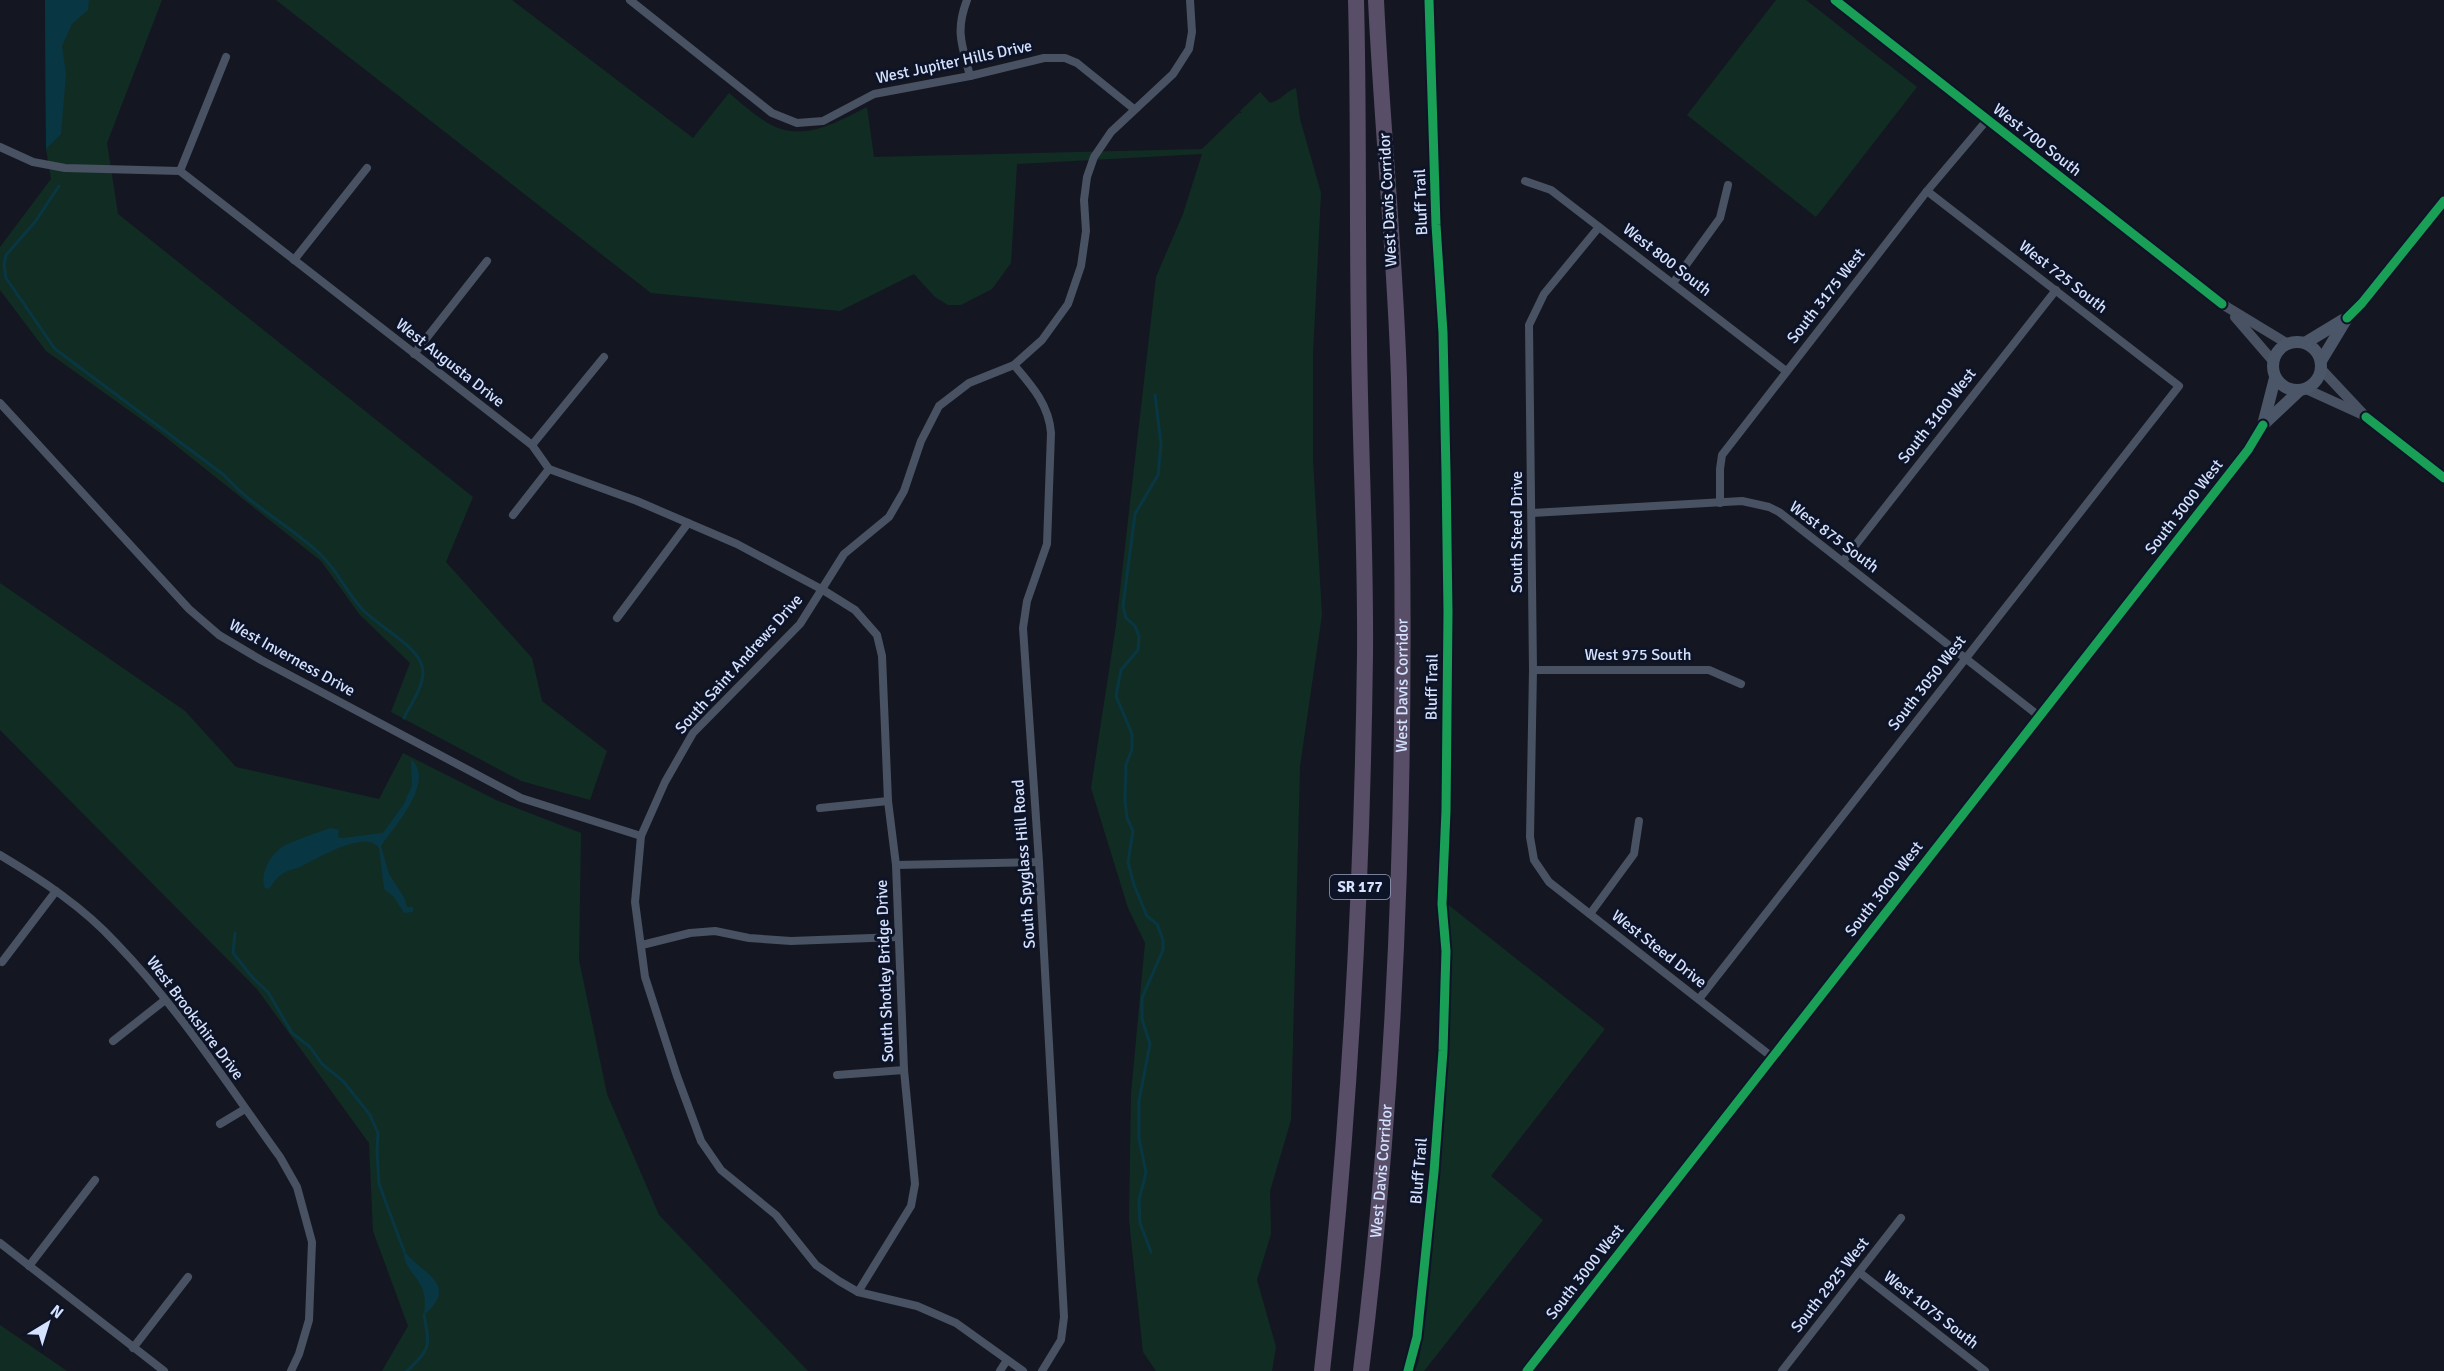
<svg xmlns="http://www.w3.org/2000/svg" width="2444" height="1371" viewBox="0 0 2444 1371" font-family="Signika,sans-serif">
  <style>
    .green { fill: #112d23 }
    .water { fill: #093643 }
    .lines { fill: none; stroke-linecap: round; stroke-linejoin: round }
    .stream { stroke: #093643; stroke-width: 3 }
    .minor { stroke: #485262; stroke-width: 8 }
    .tertiary { stroke: #485262; stroke-width: 10 }
    .secondary { stroke: #4b5768; stroke-width: 12 }
    .motorway { stroke: #584e67; stroke-width: 16 }
    .cycleway-casing { stroke: #0e1427; stroke-width: 13 }
    .cycleway { stroke: #1a9f57; stroke-width: 9 }
    .labels { text-anchor: middle; dominant-baseline: central; stroke-width: 6; stroke-linejoin: round; paint-order: stroke }
    .shield { fill: #0e1427; stroke: #99a4be; stroke-width: 1.5 }
    .shield-label { font-size: 15px; font-weight: bold; fill: #d4e1ff }
    .street-label { font-size: 16px; fill: #d4e1ff; stroke: #0e1427 }
  </style>
  <rect width="100%" height="100%" fill="#141721"/>
  <g class="green">
    <path d="M45 0H162L107 143 118 214 473 497 446 562 532 658 542 701 607 751 590 800 521 781 391 712 410 663 360 615 321 561 159 432 46 351 0 290V247L51 179 46 149Z"/>
    <path d="M276 0H512L693 138 729 93C741 103 753 114 766 122 800 144 836 123 867 107L874 157 1202 149 1239 113H1242L1240 111 1260 92 1270 103C1283 100 1285 91 1296 88L1300 119 1321 193 1313 354V460L1322 615 1300 766 1291 1120 1270 1191 1271 1234 1257 1280 1276 1347 1272 1371H1156L1143 1352 1129 1220 1131 1094 1145 943 1128 908 1091 788 1116 625 1156 277 1183 214 1202 154 1017 164 1011 263 992 289 961 305H948L935 297 914 274 840 311 651 293Z"/>
    <path d="M1776 0H1806L1917 87 1816 217 1687 115Z"/>
    <path d="M0 583 185 711 236 767 379 799 403 753 496 800 581 833 579 960 607 1094 659 1215 808 1371H382L408 1326 373 1231 369 1143 257 989 0 730Z"/>
    <path d="M1446 903 1605 1029 1491 1176 1543 1220 1424 1371H1415L1419 1360 1427 1309 1445 1113 1451 932Z"/>
    <path d="M0 1325 67 1371H0Z"/>
  </g>
  <g class="water">
    <path d="M45 0H89L88 10 72 24 62 46 66 74 61 134 46 149Z"/>
    <path d="M411 759C436 781 395 826 381 846L389 874 405 899 407 907H413V912L404 913 394 897 384 889 379 848C365 829 318 858 302 866 295 870 288 869 281 875 276 878 273 884 269 889L265 888C259 875 270 855 282 847 287 843 324 830 331 828L339 830 338 837 342 838 383 833 404 804 412 785Z"/>
    <path d="M404 1251C423 1275 460 1284 424 1315 425 1305 426 1295 421 1286 415 1273 403 1267 404 1251Z"/>
  </g>
  <g class="lines">
    <g class="stream">
      <path d="M59 186 35 222 6 255 4 265 6 278 55 349 224 475C251 506 289 525 319 553 337 569 347 594 364 611 379 626 413 644 421 663 429 680 411 703 404 718"/>
      <path d="M235 933 233 953 253 978 268 992 292 1033 310 1047 322 1064 343 1081 370 1115 378 1133 377 1151 379 1184 404 1251"/>
      <path d="M1151 1252 1140 1223 1139 1200 1146 1173 1139 1138V1101L1150 1044 1142 1019V998L1163 950V940L1157 924 1147 916 1134 885 1128 862 1133 831 1127 818 1125 800 1126 764 1132 750V734L1116 696 1121 670 1138 650 1139 636 1135 626 1126 618 1123 606 1135 514 1158 475 1161 444 1155 395"/>
      <path d="M407 1371C431 1348 430 1347 424 1315"/>
    </g>
    <g class="minor">
      <path d="M630 0 772 113 797 123 823 121 874 94 970 76 1044 58H1065L1077 63 1134 109"/>
      <path d="M967 0C955 31 962 45 970 76"/>
      <path d="M0 147 33 162 65 168 180 171 532 445 549 469 637 501 737 544 823 590 855 610 877 635 882 656 888 801 896 865 904 1070 915 1184 911 1206 858 1292"/>
      <path d="M180 171 226 57"/>
      <path d="M1525 181 1551 190 1786 371"/>
      <path d="M1599 227 1544 294 1529 325 1533 670 1530 837 1534 860 1549 882 1772 1057"/>
      <path d="M294 260 367 168"/>
      <path d="M1673 283 1720 218 1728 185"/>
      <path d="M414 354 487 261"/>
      <path d="M1014 365C1032 386 1049 405 1051 433L1047 544 1027 601 1023 628 1039 862 1064 1317 1061 1340 1042 1371"/>
      <path d="M0 403 189 609 219 635 261 660 521 798 641 836"/>
      <path d="M532 445 604 357"/>
      <path d="M1720 503V469L1722 455 1927 191 1987 120"/>
      <path d="M1532 513 1742 501 1769 507 1779 512 2039 716"/>
      <path d="M513 515 549 469"/>
      <path d="M1843 561 2056 290"/>
      <path d="M617 618 688 523"/>
      <path d="M1533 670H1709L1741 684"/>
      <path d="M820 808 888 801"/>
      <path d="M0 855C42 880 83 907 116 943 178 1007 228 1085 280 1157L297 1187 312 1242 309 1320 299 1354 291 1371"/>
      <path d="M896 865 1039 862"/>
      <path d="M1590 914 1634 854 1639 821"/>
      <path d="M642 945 690 933 715 931 749 938 791 941 898 937"/>
      <path d="M2 962 56 891"/>
      <path d="M1699 999 2179 386 1927 191"/>
      <path d="M113 1041 165 1000"/>
      <path d="M837 1075 904 1070"/>
      <path d="M220 1124 245 1109"/>
      <path d="M0 1243 164 1371"/>
      <path d="M29 1266 95 1180"/>
      <path d="M1859 1272 1985 1371"/>
      <path d="M133 1348 188 1277"/>
      <path d="M1000 1371 1007 1360"/>
      <path d="M1023 1371 956 1323 917 1306 858 1292 839 1281 816 1265 776 1215 721 1170 701 1141 677 1076 645 977 635 902 641 836 665 782 693 733 800 624 844 554 889 517 904 491 921 441 939 406 969 383 1014 365 1042 340 1068 304 1081 266 1086 231 1084 200 1087 177 1094 157 1111 132 1173 74 1189 49 1192 32 1190 0"/>
      <path d="M1782 1371 1901 1218"/>
    </g>
    <g class="tertiary">
      <path d="M1835 0 2222 304 2288 344"/>
      <path d="M2235 317 2273 361"/>
      <path d="M2321 369 2366 417 2444 478"/>
      <path d="M2306 389 2361 414"/>
    </g>
    <g class="secondary">
      <circle cx="2297" cy="366" r="24"/>
      <path d="M2305 343 2343 320"/>
      <path d="M2321 361 2347 318 2362 303 2444 201"/>
      <path d="M2264 424 2299 391"/>
      <path d="M1527 1371 2248 450 2263 425 2275 378"/>
    </g>
    <g class="motorway">
      <path d="M1322 1371C1349 1133 1362 895 1365 655 1366 549 1360 444 1359 338 1357 225 1359 113 1356 0"/>
      <path id="s1" d="M1361 1371C1402 1043 1408 709 1399 379 1395 253 1382 126 1376 0"/>
    </g>
    <defs>
      <g id="cycleway">
        <path d="M1835 0 2222 304"/>
        <path d="M2347 318 2362 303 2444 201"/>
        <path d="M2366 417 2444 478"/>
        <path d="M1408 1371 1417 1337 1434 1172 1443 1051 1446 951 1442 904 1446 811 1448 612 1446 472 1443 333 1436 225 1429 0"/>
        <path d="M1527 1371 2248 450 2263 425"/>
      </g>
    </defs>
    <use href="#cycleway" class="cycleway-casing"/>
    <use href="#cycleway" class="cycleway"/>
  </g>
  <g class="labels">
    <rect class="shield" x="1330" y="875" width="60" height="24" rx="4.5"/>
    <g class="shield-label">
      <text x="1360" y="887">SR 177</text>
    </g>
    <g class="street-label">
      <text transform="translate(954 62) rotate(-12)">West Jupiter Hills Drive</text>
      <text transform="translate(2037 140) rotate(38)">West 700 South</text>
      <text transform="translate(1388 200) rotate(-93)">West Davis Corridor</text>
      <text transform="translate(1421 202) rotate(-92)">Bluff Trail</text>
      <text transform="translate(1667 260) rotate(38)">West 800 South</text>
      <text transform="translate(2063 277) rotate(38)">West 725 South</text>
      <text transform="translate(1826 296) rotate(-52)">South 3175 West</text>
      <text transform="translate(450 363) rotate(38)">West Augusta Drive</text>
      <text transform="translate(1937 416) rotate(-52)">South 3100 West</text>
      <text transform="translate(2184 507) rotate(-52)">South 3000 West</text>
      <text transform="translate(1517 532) rotate(-90)">South Steed Drive</text>
      <text transform="translate(1834 537) rotate(37)">West 875 South</text>
      <text x="1638" y="655">West 975 South</text>
      <text transform="translate(292 658) rotate(29)">West Inverness Drive</text>
      <text transform="translate(739 664) rotate(-48)">South Saint Andrews Drive</text>
      <text transform="translate(1927 683) rotate(-52)">South 3050 West</text>
      <text stroke="none"><textPath href="#s1" startOffset="687">West Davis Corridor</textPath></text>
      <text transform="translate(1432 687) rotate(-89)">Bluff Trail</text>
      <text transform="translate(1024 864) rotate(-94)">South Spyglass Hill Road</text>
      <text transform="translate(1884 889) rotate(-52)">South 3000 West</text>
      <text transform="translate(1659 949) rotate(38)">West Steed Drive</text>
      <text transform="translate(885 971) rotate(-92)">South Shotley Bridge Drive</text>
      <text transform="translate(195 1018) rotate(53)">West Brookshire Drive</text>
      <text stroke="none"><textPath href="#s1" startOffset="201">West Davis Corridor</textPath></text>
      <text transform="translate(1419 1171) rotate(-85)">Bluff Trail</text>
      <text transform="translate(1585 1272) rotate(-52)">South 3000 West</text>
      <text transform="translate(1830 1285) rotate(-52)">South 2925 West</text>
      <text transform="translate(1931 1310) rotate(38)">West 1075 South</text>
    </g>
  </g>
  <g transform="translate(48 1323) rotate(38)" stroke="#0e1427" stroke-width="4.5" paint-order="stroke">
  <path d="M0-4.5L10 22L0 15L-10 22Z" fill="#d4e1ff"/>
  <text y="-9" font-size="16" font-weight="bold" text-anchor="middle" fill="#d4e1ff">N</text>
  </g>
</svg>
